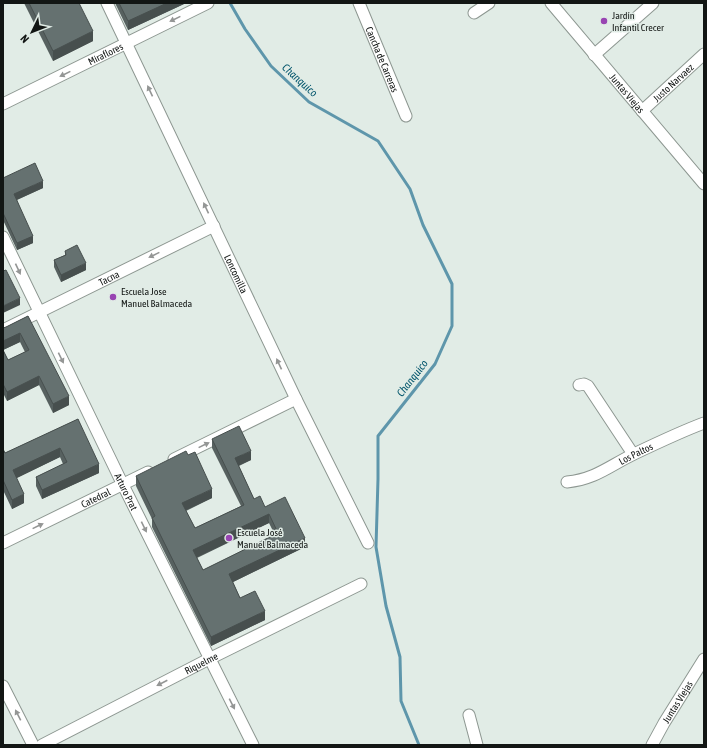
<svg xmlns="http://www.w3.org/2000/svg" width="707" height="748" viewBox="0 0 707 748" font-family="'Asap Condensed',sans-serif">
  <style>
    .lines { fill: none; stroke-linecap: round; stroke-linejoin: round }
    .stream { stroke: #5e96ab; stroke-width: 3 }
    .minor-casing { stroke: #8d9791; stroke-width: 13 }
    .minor { stroke: #fff; stroke-width: 11 }
    .wall { fill: #576160; fill-rule: evenodd }
    .shaded-wall { fill: #474f4e }
    .building { fill: #657170; stroke: #474f4e; fill-rule: evenodd }
    .oneway { fill: #949695 }
    .poi-dot { fill: #9844b2; stroke: #e1ece6; stroke-width: 1.5 }
    .labels { text-anchor: middle; dominant-baseline: central; stroke-width: 3; stroke-linejoin: round; paint-order: stroke }
    .poi-label { font-size: 10px; fill: #121614; stroke: #e1ece6; text-anchor: start }
    .street-label { font-size: 10px; fill: #121614; stroke: #e1ece6 }
    .water-label { font-size: 11px; font-style: italic; fill: #01546b; stroke: #e1ece6 }
  </style>
  <rect width="100%" height="100%" fill="#e1ece6"/>
  <g class="lines">
    <path class="stream" d="M230 3 245 29 271 66 309 102 378 141 410 189 423 225 452 284V326L435 364 378 436V479L376 547 386 606 400 657 401 701 419 745"/>
    <defs>
      <g id="minor">
        <path id="s1" d="M107 3 296 399 368 543"/>
        <path id="s2" d="M359 3 406 116"/>
        <path id="s3" d="M551 3 704 184"/>
        <path d="M474 13 489 3"/>
        <path d="M594 55 653 3"/>
        <path id="s4" d="M3 104 208 3"/>
        <path id="s5" d="M642 111 704 54"/>
        <path id="s6" d="M3 237 123 485 253 745"/>
        <path id="s7" d="M3 330 214 226"/>
        <path d="M579 385 584 384 588 386 633 454"/>
        <path d="M174 459 296 399"/>
        <path id="s8" d="M567 482C596 479 609 466 634 454 657 443 680 432 704 423"/>
        <path id="s9" d="M3 543 148 472"/>
        <path d="M3 686 33 745"/>
        <path d="M469 715 477 745"/>
        <path id="s10" d="M42 745 209 659 361 584"/>
        <path id="s11" d="M652 745 664 723 704 659"/>
      </g>
    </defs>
    <use href="#minor" class="minor-casing"/>
    <use href="#minor" class="minor"/>
  </g>
  <g class="wall">
    <path d="M24 3H79L93 41 53 61Z"/>
    <path d="M115 3H184V4L128 30Z"/>
    <path d="M3 178 43 188 17 200 33 243 17 250 3 220Z"/>
    <path d="M65 251 86 270 61 282 54 267V260L65 255Z"/>
    <path d="M28 316 69 405 53 413 39 385 7 401 3 393V328L6 327ZM20 342 25 352 8 360 3 350Z"/>
    <path d="M78 419 99 473 42 499 36 486V477L63 464 60 457 16 478 24 503 12 509 3 490V449L5 453Z"/>
    <path d="M212 439 251 460 239 466 254 499 265 507 305 547 233 582 240 598 265 620 211 646 152 527V519L136 486V476L212 498 186 511 195 528 241 506 212 448ZM269 523 275 535 203 570 197 558Z"/>
  </g>
  <g class="shaded-wall">
    <path d="M167 3H184V4L128 30V21Z"/>
    <path d="M93 31V41L53 61V51Z"/>
    <path d="M43 181V188L14 201V194Z"/>
    <path d="M33 236V243L17 250V243Z"/>
    <path d="M86 263V270L61 282V275Z"/>
    <path d="M20 298V305L3 313V306Z"/>
    <path d="M20 333V342L3 350V341Z"/>
    <path d="M39 376V385L7 401V392Z"/>
    <path d="M69 396V405L53 413V404Z"/>
    <path d="M60 448V457L13 480V470Z"/>
    <path d="M251 451V460L235 467V458Z"/>
    <path d="M99 464V473L42 499V490Z"/>
    <path d="M212 489V498L182 512V503Z"/>
    <path d="M24 494V503L12 509V500Z"/>
    <path d="M269 514V523L193 559V550Z"/>
    <path d="M305 538V547L229 584V574Z"/>
    <path d="M265 611V620L211 646V637Z"/>
  </g>
  <g class="building">
    <path d="M29 3H79L93 31 53 51Z"/>
    <path d="M119 3H167L128 21Z"/>
    <path d="M35 163 43 181 14 194 33 236 17 243 3 213V178Z"/>
    <path d="M77 245 86 263 61 275 54 260 66 255 65 251Z"/>
    <path d="M6 270 20 298 3 306V271Z"/>
    <path d="M28 316 69 396 53 404 39 376 7 392 3 384V350L8 360 29 350 20 333 3 341V328L6 327Z"/>
    <path d="M78 419 99 464 42 490 36 477 67 462 60 448 13 470 24 494 12 500 3 480V449L5 453Z"/>
    <path d="M239 426 251 451 235 458 254 499 260 496 265 507 285 497 305 538 229 574 240 598 255 591 265 611 211 637 152 518 155 516 136 476 186 451 188 455 195 452 212 489 182 503 195 528 244 505 212 439ZM269 514 278 533 203 570 193 550Z"/>
  </g>
  <defs><path id="oneway-solid" d="M-6-.8H1V-3.2L6.5 0L1 3.2V.8H-6Z"/></defs>
  <g class="oneway">
    <use href="#oneway-solid" transform="translate(175 19) rotate(154)"/>
    <use href="#oneway-solid" transform="translate(65 74) rotate(154)"/>
    <use href="#oneway-solid" transform="translate(150 91) rotate(-115)"/>
    <use href="#oneway-solid" transform="translate(206 208) rotate(-115)"/>
    <use href="#oneway-solid" transform="translate(154 255) rotate(154)"/>
    <use href="#oneway-solid" transform="translate(18 269) rotate(65)"/>
    <use href="#oneway-solid" transform="translate(61 358) rotate(64)"/>
    <use href="#oneway-solid" transform="translate(279 364) rotate(-115)"/>
    <use href="#oneway-solid" transform="translate(204 445) rotate(-26)"/>
    <use href="#oneway-solid" transform="translate(38 526) rotate(-26)"/>
    <use href="#oneway-solid" transform="translate(144 527) rotate(64)"/>
    <use href="#oneway-solid" transform="translate(162 683) rotate(153)"/>
    <use href="#oneway-solid" transform="translate(232 704) rotate(63)"/>
    <use href="#oneway-solid" transform="translate(18 715) rotate(-117)"/>
  </g>
  <g class="poi-dot">
    <circle cx="604" cy="21" r="4"/>
    <circle cx="113" cy="297" r="4"/>
    <circle cx="229" cy="538" r="4"/>
  </g>
  <g class="labels">
    <g class="poi-label">
      <text x="612" y="15">Jardín<tspan x="612" dy="12">Infantil Crecer</tspan></text>
      <text x="121" y="291">Escuela Jose<tspan x="121" dy="12">Manuel Balmaceda</tspan></text>
      <text x="237" y="532">Escuela José<tspan x="237" dy="12">Manuel Balmaceda</tspan></text>
    </g>
    <g class="street-label">
      <text stroke="none"><textPath href="#s4" startOffset="114">Miraflores</textPath></text>
      <text stroke="none"><textPath href="#s2" startOffset="61">Cancha de Carreras</textPath></text>
      <text stroke="none"><textPath href="#s5" startOffset="42">Justo Narvaez</textPath></text>
      <text stroke="none"><textPath href="#s3" startOffset="118">Juntas Viejas</textPath></text>
      <text stroke="none"><textPath href="#s1" startOffset="300">Loncomilla</textPath></text>
      <text stroke="none"><textPath href="#s7" startOffset="118">Tacna</textPath></text>
      <text stroke="none"><textPath href="#s8" startOffset="75">Los Paltos</textPath></text>
      <text stroke="none"><textPath href="#s6" startOffset="283">Arturo Prat</textPath></text>
      <text stroke="none"><textPath href="#s9" startOffset="103">Catedral</textPath></text>
      <text stroke="none"><textPath href="#s10" startOffset="179">Riquelme</textPath></text>
      <text stroke="none"><textPath href="#s11" startOffset="50">Juntas Viejas</textPath></text>
    </g>
    <g class="water-label">
      <text transform="translate(300 80) rotate(42)">Chanquico</text>
      <text transform="translate(412 378) rotate(-52)">Chanquico</text>
    </g>
  </g>
  <rect width="707" height="748" fill="none" stroke="#121614" stroke-width="8"/>
  <g transform="translate(32 32) rotate(227)" stroke="#e1ece6" stroke-width="3" paint-order="stroke">
  <path d="M0-3L7 15L0 10L-7 15Z" fill="#121614"/>
  <text y="-6" font-size="11" font-weight="bold" text-anchor="middle" fill="#121614">N</text>
  </g>
</svg>
